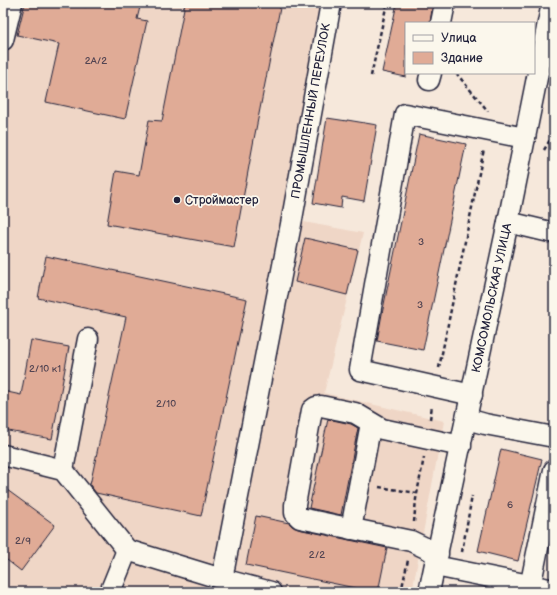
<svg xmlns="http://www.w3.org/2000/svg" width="557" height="595" viewBox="0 0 557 595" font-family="'Balsamiq Sans',sans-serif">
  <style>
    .built { fill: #efd6c6 }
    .building { fill: #e0ab96; stroke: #22223b }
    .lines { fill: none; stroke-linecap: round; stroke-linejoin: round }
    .minor-casing { stroke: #22223b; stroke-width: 23 }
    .path { stroke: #22223b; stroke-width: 2.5; stroke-dasharray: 4 3; stroke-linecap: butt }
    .minor { stroke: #fbf7ec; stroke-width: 20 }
    .poi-dot { fill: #22223b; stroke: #fbf7ec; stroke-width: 1.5 }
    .labels { text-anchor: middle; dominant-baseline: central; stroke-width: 3.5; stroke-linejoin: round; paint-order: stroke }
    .number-label { font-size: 10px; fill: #524452 }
    .street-label { font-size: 12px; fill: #22223b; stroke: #fbf7ec }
    .poi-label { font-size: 12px; fill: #22223b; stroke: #fbf7ec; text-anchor: start }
  </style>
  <rect width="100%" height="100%" fill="#f6e8db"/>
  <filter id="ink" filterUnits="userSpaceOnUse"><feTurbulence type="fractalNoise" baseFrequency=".025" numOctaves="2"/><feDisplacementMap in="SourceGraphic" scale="8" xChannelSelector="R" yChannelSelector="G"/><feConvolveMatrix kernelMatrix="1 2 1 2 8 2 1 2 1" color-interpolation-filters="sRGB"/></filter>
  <g filter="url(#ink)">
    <path class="built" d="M3 3H321L282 218 363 233 324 393 444 421 412 592H3Z"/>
    <g class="building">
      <path d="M25 3H68L86 7 87 3H141L137 19 147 21 125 119 46 102 59 44 17 35Z"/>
      <path d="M185 3H281L254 139 234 247 107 224 116 171 139 175 149 120 162 121Z"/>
      <path d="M397 3H433L430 23H406V77L382 72Z"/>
      <path d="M327 118 347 121V120L377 125 364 201 342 197 341 208 313 203Z"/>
      <path d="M419 134 466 144 423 350 377 341 382 314Z"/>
      <path d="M305 238 358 250 347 295 295 282Z"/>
      <path d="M46 256 247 299 201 516 96 493 90 485 126 317 38 298Z"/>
      <path d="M31 340 69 347 52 439 3 430V391L21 395Z"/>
      <path d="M328 419 351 424 358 428 341 515 309 508Z"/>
      <path d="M501 449 542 459 518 561 478 551Z"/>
      <path d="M3 487 55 525 21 571 3 557Z"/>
      <path d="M256 516 289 523 292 526 298 529 387 548 378 592H374L246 565Z"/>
    </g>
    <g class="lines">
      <defs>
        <g id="minor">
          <path d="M441 23 445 3"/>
          <path d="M3 40 12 3"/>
          <path d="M429 80 431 73"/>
          <path d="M508 222 554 233"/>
          <path d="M472 395 360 370 405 114 525 138"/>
          <path d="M467 419 485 424 554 437"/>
          <path d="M3 455 63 470 127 550 222 579 292 219 331 3"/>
          <path d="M63 470 88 339"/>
          <path d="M351 529 371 423"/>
          <path d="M438 554 411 541 300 518 295 513V505L312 410 316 407 321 406 355 413 382 429 461 446"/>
          <path d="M435 566 554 590"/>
          <path d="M222 579 271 592"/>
          <path d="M110 592 127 550"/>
          <path d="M429 592 508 222 552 3"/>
          <path d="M529 592 554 470"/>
        </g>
      </defs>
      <use href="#minor" class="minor-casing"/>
      <g class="path">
        <path d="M456 73 488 111"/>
        <path d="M371 76 387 3"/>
        <path d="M544 150 554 133"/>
        <path d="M439 368 484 149"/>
        <path d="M430 419 432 406"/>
        <path d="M379 487 417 493"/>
        <path d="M414 522 416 499 424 457"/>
        <path d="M462 552 472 496"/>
        <path d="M401 592 408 560"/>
      </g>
      <use href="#minor" class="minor"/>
    </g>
  </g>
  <circle class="poi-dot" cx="177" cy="200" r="4"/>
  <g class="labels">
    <g class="number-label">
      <text x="96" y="61">2А/2</text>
      <text x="421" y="242">3</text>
      <text x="420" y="305">3</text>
      <text x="45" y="369">2/10 к1</text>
      <text x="166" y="404">2/10</text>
      <text x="510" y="505">6</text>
      <text x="23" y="541">2/9</text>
      <text x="317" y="555">2/2</text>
    </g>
    <g class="street-label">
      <text transform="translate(311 111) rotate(-80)">ПРОМЫШЛЕННЫЙ ПЕРЕУЛОК</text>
      <text transform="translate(492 298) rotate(-78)">КОМСОМОЛЬСКАЯ УЛИЦА</text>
    </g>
    <g class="poi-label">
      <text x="185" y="200">Строймастер</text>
    </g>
  </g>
  <rect width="557" height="595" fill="none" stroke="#fbf7ec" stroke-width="16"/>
  <rect x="8" y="8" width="541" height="579" fill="none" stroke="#22223b" stroke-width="1.5" filter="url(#ink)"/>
  <rect x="405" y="22" width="130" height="52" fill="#fbf7ec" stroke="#a4a2a5"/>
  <rect x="413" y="35" width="20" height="6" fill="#fbf7ec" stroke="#a4a2a5"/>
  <text x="441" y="42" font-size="12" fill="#22223b">Улица</text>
  <rect x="413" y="52" width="20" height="12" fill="#e0ab96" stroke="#a4a2a5"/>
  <text x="441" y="62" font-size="12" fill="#22223b">Здание</text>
</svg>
